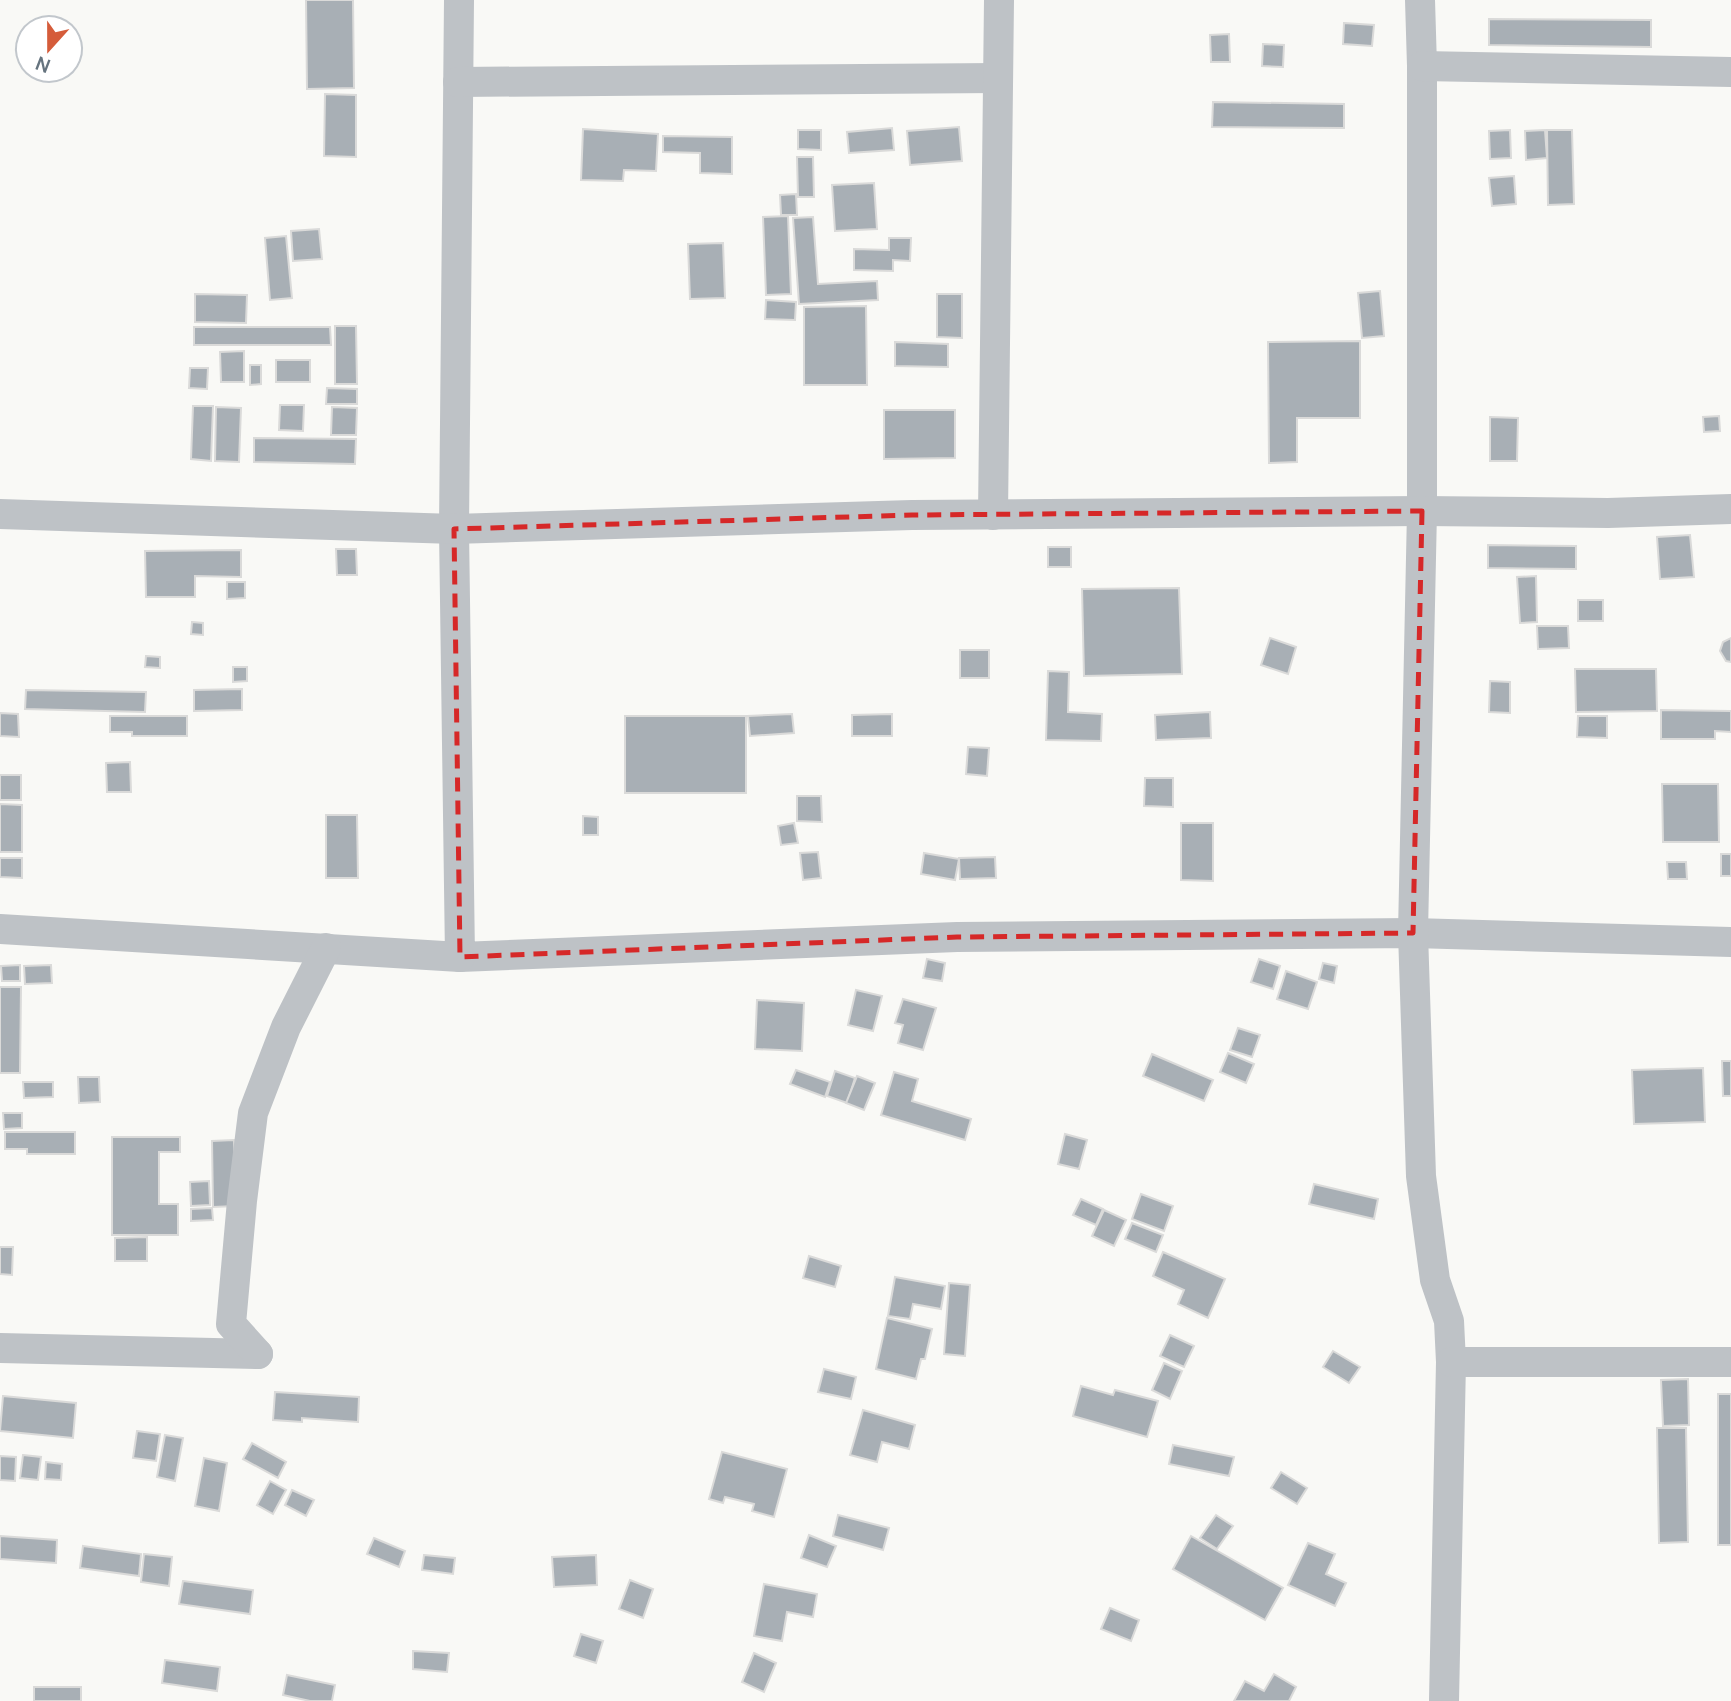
<svg xmlns="http://www.w3.org/2000/svg" width="1731" height="1701" viewBox="0 0 1731 1701" font-family="Manrope,sans-serif">
  <style>
    .building { fill: #a8afb5; stroke: #dadad9; stroke-width: 2 }
    .lines { fill: none; stroke-linecap: round; stroke-linejoin: round }
    .street { stroke: #bec2c6; stroke-width: 30 }
    .marked { fill: none; stroke: #d62828; stroke-width: 5; stroke-dasharray: 14 9; stroke-linejoin: round }
  </style>
  <rect width="100%" height="100%" fill="#f9f9f6"/>
  <g class="building">
    <path d="M306 0H353L354 88 307 89Z"/>
    <path d="M1489 19 1651 20V47L1489 45Z"/>
    <path d="M1344 23 1374 25 1372 46 1343 44Z"/>
    <path d="M1229 34 1230 62H1211L1210 35Z"/>
    <path d="M1263 44 1284 45 1283 67 1262 66Z"/>
    <path d="M325 94 356 95V157L324 156Z"/>
    <path d="M1213 102 1344 104V128L1212 127Z"/>
    <path d="M959 127 962 161 910 165 907 131Z"/>
    <path d="M892 128 894 150 849 153 847 132Z"/>
    <path d="M583 129 658 134 656 171 624 170 623 181 581 180Z"/>
    <path d="M798 130H821V150L798 149Z"/>
    <path d="M1510 130 1511 158 1490 159 1489 131Z"/>
    <path d="M1545 130 1547 158 1526 160 1525 131Z"/>
    <path d="M1547 130H1572L1574 204 1548 205Z"/>
    <path d="M663 136 732 137V174L700 173V153L663 152Z"/>
    <path d="M797 157H813L814 197H798Z"/>
    <path d="M1514 176 1516 204 1492 206 1489 178Z"/>
    <path d="M874 183 877 229 835 231 832 185Z"/>
    <path d="M796 194 797 215H781L780 195Z"/>
    <path d="M788 216 791 294 766 295 763 217Z"/>
    <path d="M813 217 818 284 877 281 878 300 799 304 793 218Z"/>
    <path d="M319 229 322 259 293 261 291 231Z"/>
    <path d="M286 236 292 298 270 300 265 238Z"/>
    <path d="M889 238H911L910 261 893 260V271L854 270V249L889 250Z"/>
    <path d="M723 243 725 298 690 299 688 244Z"/>
    <path d="M1380 291 1384 336 1362 338 1358 293Z"/>
    <path d="M195 294 247 295 246 323 195 322Z"/>
    <path d="M937 294H962V338L937 337Z"/>
    <path d="M766 300 796 302 795 320 765 319Z"/>
    <path d="M866 306 867 385H804V307Z"/>
    <path d="M335 326H356L357 384H335Z"/>
    <path d="M194 327H330L331 345H194Z"/>
    <path d="M1360 341V418H1297V462L1269 463 1268 342Z"/>
    <path d="M895 342 948 344V367L895 366Z"/>
    <path d="M244 351V382H221L220 352Z"/>
    <rect x="276" y="360" width="34" height="22"/>
    <path d="M250 365H261V384L250 385Z"/>
    <path d="M190 368H208L207 389 189 388Z"/>
    <path d="M327 388 357 389V404H326Z"/>
    <path d="M280 405H304L303 431 279 430Z"/>
    <path d="M193 406H213L211 461 191 459Z"/>
    <path d="M216 407 241 408 239 462 215 461Z"/>
    <path d="M332 407 357 408 356 435H331Z"/>
    <path d="M884 410H955V458L884 459Z"/>
    <path d="M1719 416 1720 431 1704 432 1703 417Z"/>
    <path d="M1490 417 1518 418 1517 461H1490Z"/>
    <path d="M254 438 356 439 355 464 254 462Z"/>
    <path d="M1690 535 1694 577 1660 579 1657 537Z"/>
    <path d="M1488 545 1576 546V569L1488 568Z"/>
    <rect x="1048" y="547" width="23" height="20"/>
    <path d="M336 549H356L357 575H337Z"/>
    <path d="M241 550V577L195 576V597H146L145 551Z"/>
    <path d="M1536 576 1537 622 1520 623 1517 577Z"/>
    <path d="M227 582H245V598L227 599Z"/>
    <path d="M1179 588 1182 674 1084 676 1082 589Z"/>
    <rect x="1578" y="600" width="25" height="21"/>
    <path d="M192 622 203 623V635L191 634Z"/>
    <path d="M1537 626H1568L1569 648 1538 649Z"/>
    <path d="M1270 638 1296 647 1288 674 1261 665Z"/>
    <path d="M1731 638V662L1726 661 1720 651 1723 642Z"/>
    <rect x="960" y="650" width="29" height="28"/>
    <path d="M146 656 160 657V668L145 667Z"/>
    <path d="M233 667H247V681L233 682Z"/>
    <path d="M1575 669H1656L1657 711 1576 712Z"/>
    <path d="M1048 671 1069 672 1068 712 1102 714 1101 741 1046 740Z"/>
    <path d="M1490 681 1510 682V713L1489 712Z"/>
    <path d="M242 689V710L194 711V690Z"/>
    <path d="M26 690 146 692 145 712 25 709Z"/>
    <path d="M1661 710 1731 711V732L1715 731V739H1661Z"/>
    <path d="M1210 712 1211 738 1156 740 1155 715Z"/>
    <path d="M0 713 18 714 19 737 0 736Z"/>
    <path d="M792 714 794 733 750 736 748 716Z"/>
    <path d="M892 714V736H852V715Z"/>
    <path d="M110 716H187V736H132V732H110Z"/>
    <rect x="625" y="716" width="121" height="77"/>
    <path d="M1578 716H1607V738L1577 737Z"/>
    <path d="M968 747 989 748 987 776 966 774Z"/>
    <path d="M130 762 131 792H107L106 763Z"/>
    <rect x="0" y="775" width="21" height="25"/>
    <path d="M1145 778H1173V807L1144 806Z"/>
    <path d="M1662 784H1718L1719 842H1663Z"/>
    <path d="M797 796H821L822 822 797 821Z"/>
    <path d="M0 804 22 805V852H0Z"/>
    <path d="M326 815H357L358 878H326Z"/>
    <path d="M583 816 598 817V835H583Z"/>
    <path d="M794 823 798 843 781 845 778 826Z"/>
    <path d="M1181 823H1213V881L1181 880Z"/>
    <path d="M818 852 821 878 803 880 800 853Z"/>
    <path d="M924 853 959 859 955 880 921 874Z"/>
    <rect x="1721" y="854" width="10" height="22"/>
    <path d="M995 857 996 878 960 879 959 858Z"/>
    <path d="M0 858H22V878L0 877Z"/>
    <path d="M1667 862H1686L1687 879H1668Z"/>
    <path d="M927 959 945 963 942 981 923 978Z"/>
    <path d="M1259 959 1280 966 1273 989 1251 982Z"/>
    <path d="M1323 963 1337 966 1334 983 1319 979Z"/>
    <path d="M20 965V981H2L1 966Z"/>
    <path d="M51 965 52 983 25 984 24 966Z"/>
    <path d="M1286 971 1317 982 1308 1009 1277 999Z"/>
    <path d="M0 987H21L20 1073H0Z"/>
    <path d="M856 990 882 996 873 1031 848 1025Z"/>
    <path d="M903 999 936 1008 923 1050 898 1043 903 1025 895 1023Z"/>
    <path d="M757 1000 804 1003 802 1051 755 1049Z"/>
    <path d="M1238 1028 1260 1035 1252 1057 1230 1050Z"/>
    <path d="M1228 1053 1254 1064 1246 1083 1220 1072Z"/>
    <path d="M1152 1054 1213 1080 1204 1101 1143 1076Z"/>
    <path d="M1722 1061H1731V1096H1723Z"/>
    <path d="M1703 1068 1705 1122 1634 1124 1632 1070Z"/>
    <path d="M796 1070 830 1082 825 1097 790 1084Z"/>
    <path d="M835 1071 855 1078 847 1103 827 1096Z"/>
    <path d="M894 1072 918 1079 912 1101 971 1119 965 1140 881 1115Z"/>
    <path d="M857 1076 875 1083 864 1110 846 1103Z"/>
    <path d="M78 1077H99L100 1102 79 1103Z"/>
    <path d="M23 1082H53V1097L24 1098Z"/>
    <path d="M3 1113H22V1128L4 1129Z"/>
    <path d="M5 1132H75V1154H27V1149H5Z"/>
    <path d="M1065 1134 1087 1140 1079 1169 1058 1164Z"/>
    <path d="M112 1137H180V1152H159V1204H178V1235H112Z"/>
    <path d="M234 1140 236 1206 213 1207 212 1141Z"/>
    <path d="M209 1181 210 1205 191 1206 190 1182Z"/>
    <path d="M1314 1184 1378 1199 1374 1219 1309 1204Z"/>
    <path d="M1141 1194 1173 1206 1164 1231 1132 1219Z"/>
    <path d="M1081 1199 1103 1209 1096 1225 1073 1215Z"/>
    <path d="M212 1208 213 1220 191 1221V1209Z"/>
    <path d="M1104 1210 1126 1220 1114 1246 1092 1236Z"/>
    <path d="M1132 1223 1163 1235 1156 1252 1125 1239Z"/>
    <path d="M147 1237V1261H115V1238Z"/>
    <path d="M0 1247H13L12 1275 0 1274Z"/>
    <path d="M1163 1252 1225 1279 1208 1318 1178 1304 1184 1290 1153 1276Z"/>
    <path d="M809 1256 841 1266 835 1287 803 1278Z"/>
    <path d="M895 1277 945 1286 941 1309 913 1304 910 1319 888 1316Z"/>
    <path d="M949 1283 970 1285 965 1356 944 1354Z"/>
    <path d="M887 1318 932 1329 925 1359H921L916 1379 876 1369Z"/>
    <path d="M1170 1335 1194 1346 1184 1367 1160 1356Z"/>
    <path d="M1333 1351 1360 1367 1349 1383 1323 1367Z"/>
    <path d="M1164 1363 1182 1371 1170 1399 1152 1390Z"/>
    <path d="M824 1369 856 1377 851 1399 818 1392Z"/>
    <path d="M1688 1379 1689 1425 1663 1426 1661 1380Z"/>
    <path d="M1081 1386 1113 1395 1115 1390 1158 1401 1147 1437 1073 1416Z"/>
    <path d="M275 1392 359 1397 358 1422 302 1418V1422L273 1420Z"/>
    <rect x="1718" y="1394" width="13" height="151"/>
    <path d="M3 1396 76 1403 73 1438 0 1431Z"/>
    <path d="M863 1410 915 1425 909 1449 882 1442 877 1462 850 1455Z"/>
    <path d="M1657 1428H1686L1688 1542 1659 1543Z"/>
    <path d="M137 1431 160 1434 156 1461 133 1458Z"/>
    <path d="M165 1435 183 1438 175 1481 157 1477Z"/>
    <path d="M252 1443 286 1462 278 1478 243 1459Z"/>
    <path d="M1173 1445 1234 1457 1229 1476 1169 1464Z"/>
    <path d="M722 1452 787 1469 774 1517 752 1511 754 1504 725 1497 723 1503 709 1499Z"/>
    <path d="M23 1455 41 1457 38 1480 20 1478Z"/>
    <path d="M0 1456 16 1457 15 1481 0 1480Z"/>
    <path d="M204 1458 227 1463 219 1511 195 1506Z"/>
    <path d="M46 1462 62 1464 61 1480 45 1479Z"/>
    <path d="M1281 1472 1307 1488 1297 1504 1271 1488Z"/>
    <path d="M270 1481 286 1490 273 1514 257 1505Z"/>
    <path d="M292 1490 314 1500 306 1516 285 1505Z"/>
    <path d="M838 1515 889 1528 883 1550 833 1536Z"/>
    <path d="M1216 1515 1233 1526 1217 1549 1200 1538Z"/>
    <path d="M809 1535 836 1546 827 1567 801 1558Z"/>
    <path d="M0 1536 57 1540 56 1563 0 1559Z"/>
    <path d="M1191 1536 1283 1588 1265 1620 1173 1569Z"/>
    <path d="M374 1538 405 1551 399 1567 367 1554Z"/>
    <path d="M1308 1543 1335 1554 1326 1574 1346 1583 1335 1606 1288 1585Z"/>
    <path d="M83 1546 141 1554 139 1576 80 1568Z"/>
    <path d="M144 1554 172 1557 169 1586 141 1582Z"/>
    <path d="M424 1555 455 1558 453 1574 422 1570Z"/>
    <path d="M596 1555 597 1585 554 1587 552 1557Z"/>
    <path d="M630 1580 653 1589 643 1618 619 1609Z"/>
    <path d="M183 1581 253 1590 250 1614 179 1604Z"/>
    <path d="M764 1584 817 1594 813 1617 787 1612 782 1641 754 1636Z"/>
    <path d="M1110 1608 1139 1620 1131 1641 1101 1629Z"/>
    <path d="M581 1634 603 1641 596 1663 574 1656Z"/>
    <path d="M413 1651 449 1653 447 1672 413 1669Z"/>
    <path d="M754 1653 776 1663 764 1692 742 1682Z"/>
    <path d="M165 1660 220 1667 217 1691 162 1683Z"/>
    <path d="M1274 1674 1296 1687 1289 1701H1234L1245 1681 1264 1691Z"/>
    <path d="M287 1675 335 1685 332 1701H310L283 1695Z"/>
    <rect x="34" y="1687" width="47" height="14"/>
  </g>
  <g class="lines">
    <g class="street">
      <path d="M459 0 454 529 460 957 957 937 1413 933 1731 942"/>
      <path d="M1420 0 1422 66V511L1413 933 1421 1176 1435 1280 1449 1321 1451 1362 1444 1701"/>
      <path d="M1422 66 1731 72"/>
      <path d="M458 82 998 78"/>
      <path d="M0 514 454 529 912 515 1422 511 1608 513 1731 509"/>
      <path d="M993 515 999 0"/>
      <path d="M0 929 460 957"/>
      <path d="M0 1348 258 1354"/>
      <path d="M258 1354 231 1324 242 1201 253 1113 286 1027 326 948"/>
      <path d="M1451 1362H1731"/>
    </g>
  </g>
  <path class="marked" d="M1422 511 1413 933 957 937 460 957 454 529 912 515Z"/>
  <g transform="translate(49 49) rotate(201)"><circle r="33" fill="#ffffff" stroke="#c2c7cc" stroke-width="2"/>
  <path d="M0-5L12 26L0 18L-12 26Z" fill="#d55c3a"/>
  <text y="-10" font-size="19" font-weight="bold" text-anchor="middle" fill="#66747f">N</text>
  </g>
</svg>
